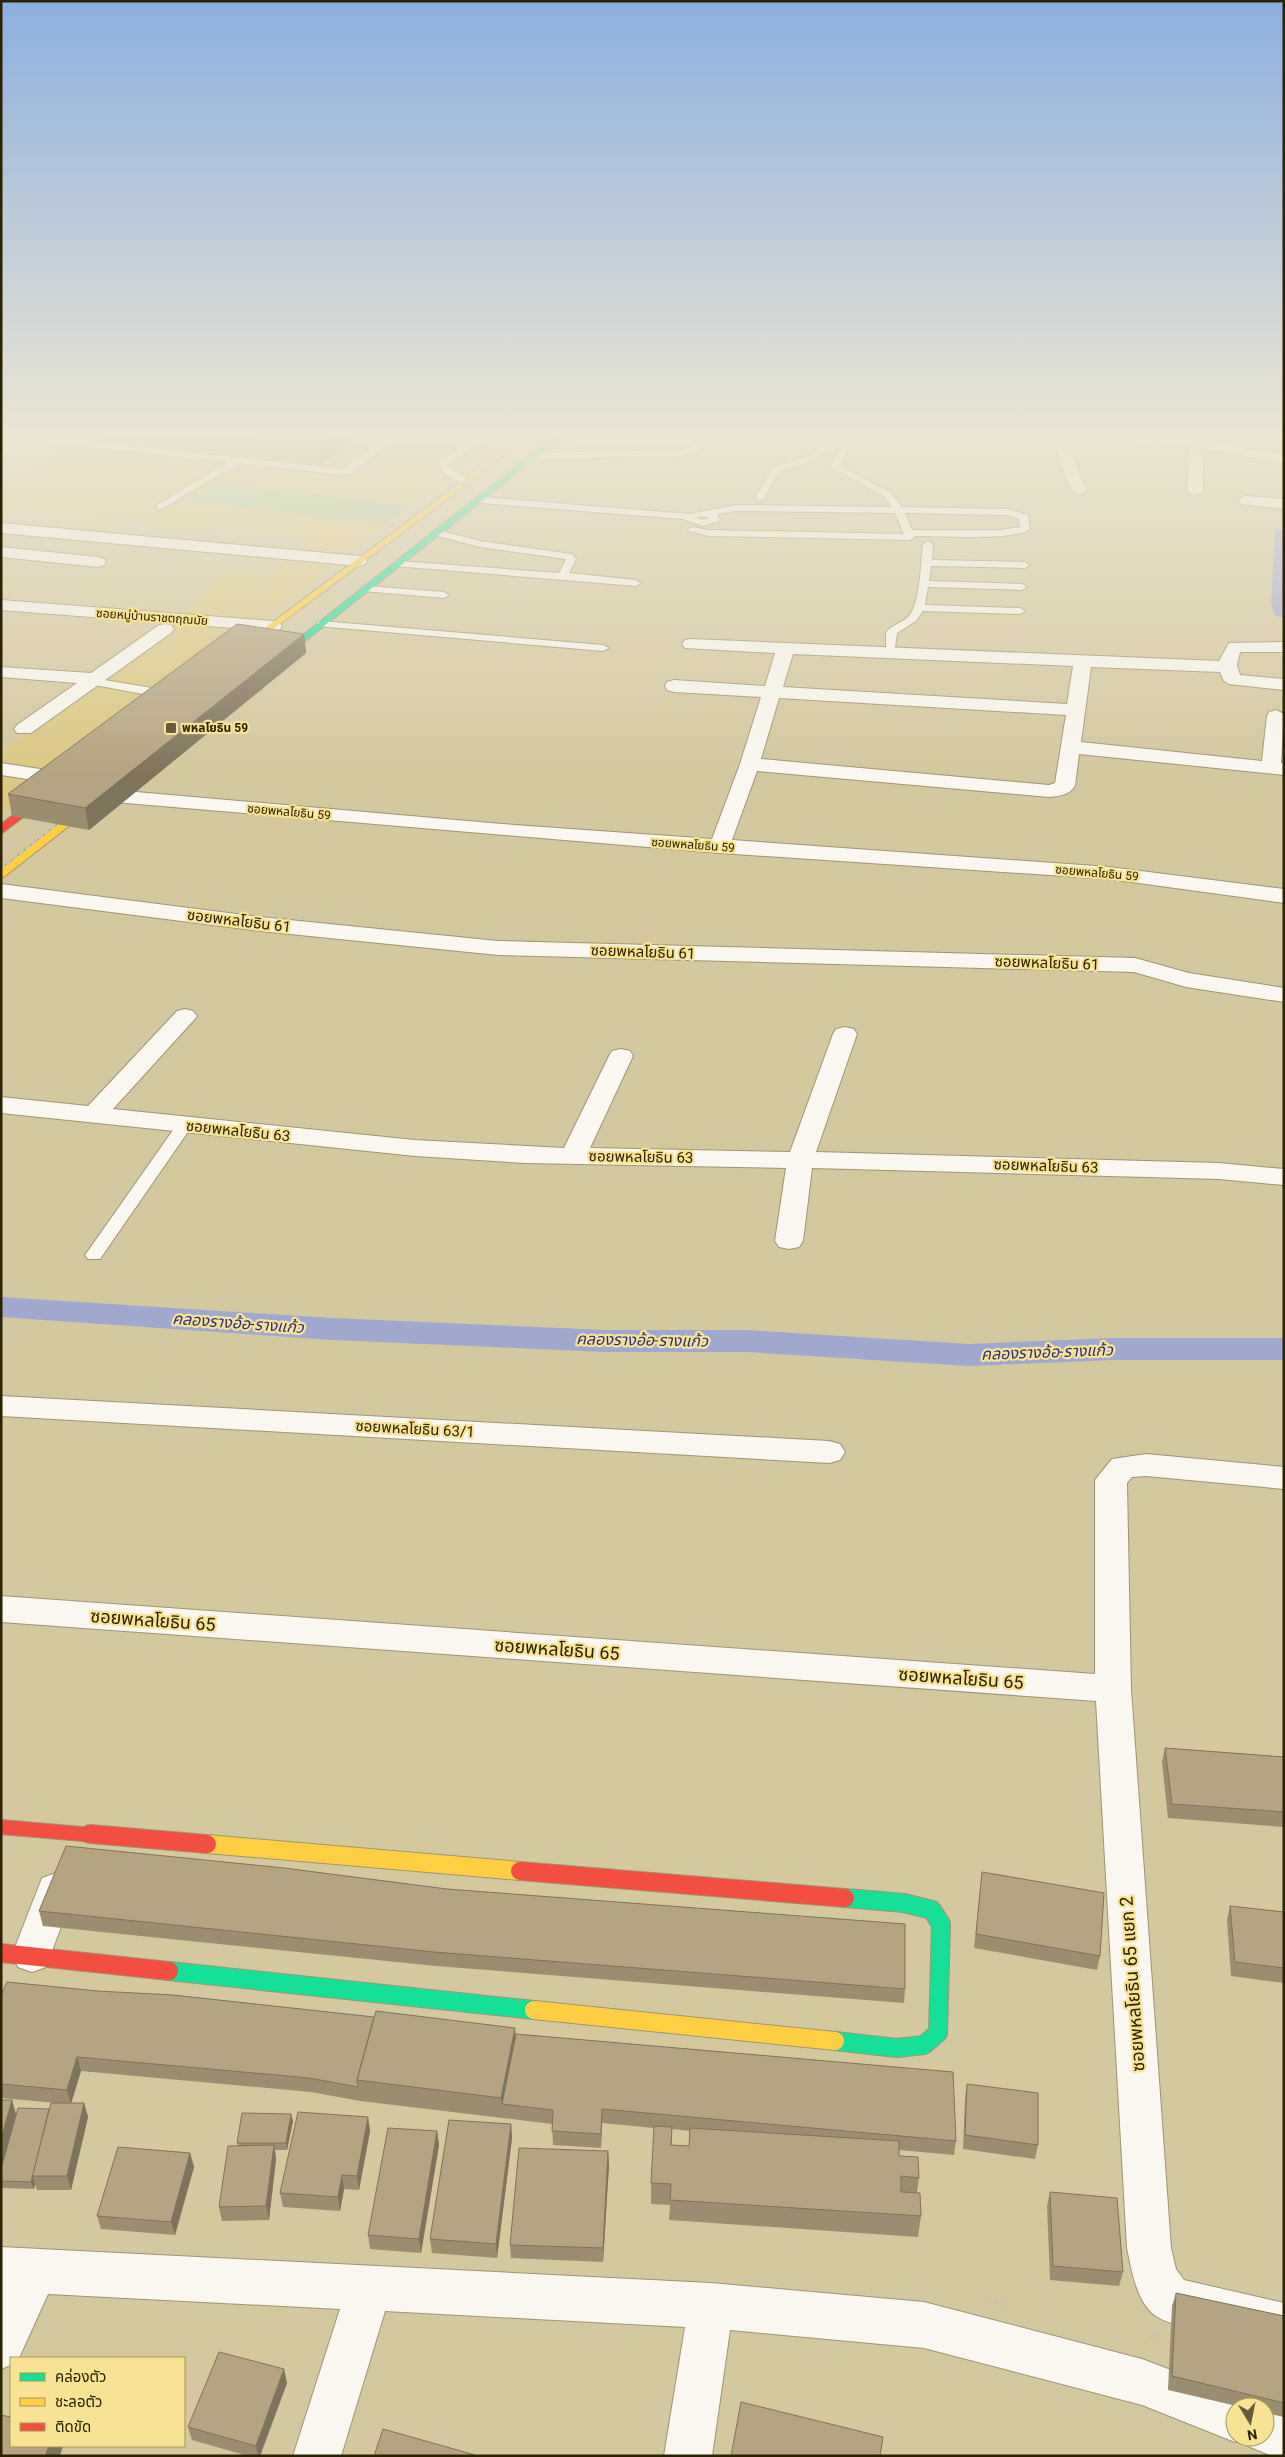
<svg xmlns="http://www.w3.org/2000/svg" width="1285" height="2457" viewBox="0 0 1285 2457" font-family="Roboto,'Noto Sans Thai',sans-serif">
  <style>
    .built { fill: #dbc885 }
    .green { fill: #abcb9f }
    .forest { fill: #9ac191 }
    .water { fill: #a1a8d0 }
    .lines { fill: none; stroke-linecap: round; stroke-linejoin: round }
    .canal { fill: #a1a8d0; fill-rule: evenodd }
    .lane-casing { stroke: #9f9573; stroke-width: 2 }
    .street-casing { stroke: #9f9573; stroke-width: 2 }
    .fast-far1-casing { stroke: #9f9573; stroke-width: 8 }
    .fast-casing { stroke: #9f9573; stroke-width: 20 }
    .slow-far2-casing { stroke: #9f9573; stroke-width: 8 }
    .slow-far1-casing { stroke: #9f9573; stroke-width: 10 }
    .slow-casing { stroke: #9f9573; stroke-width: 20 }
    .jam-far2-casing { stroke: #9f9573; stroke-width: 10 }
    .jam-far1-casing { stroke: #9f9573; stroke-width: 16 }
    .jam-casing { stroke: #9f9573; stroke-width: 20 }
    .path { stroke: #c6c3b7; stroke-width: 5; stroke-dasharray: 2 5.5; stroke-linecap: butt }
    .lane { fill: #f9f7f0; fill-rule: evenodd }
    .street { fill: #f9f7f0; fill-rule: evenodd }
    .fast-far1 { stroke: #16e098; stroke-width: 6 }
    .fast { stroke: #16e098; stroke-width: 18 }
    .slow-far2 { stroke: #ffcf43; stroke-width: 6 }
    .slow-far1 { stroke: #ffcf43; stroke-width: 8 }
    .slow { stroke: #ffcf43; stroke-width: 18 }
    .jam-far2 { stroke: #f24e42; stroke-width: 8 }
    .jam-far1 { stroke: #f24e42; stroke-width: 14 }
    .jam { stroke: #f24e42; stroke-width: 18 }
    .rail-far1 { stroke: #cbc6b9; stroke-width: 2; stroke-dasharray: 4.5 2; stroke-linecap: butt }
    .rail { stroke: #cbc6b9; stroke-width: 2.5; stroke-dasharray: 5.5 2.5; stroke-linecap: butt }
    .wall { fill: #9b8d70; fill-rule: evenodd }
    .shaded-wall { fill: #7e735b }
    .building { fill: #b4a482; stroke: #7e735b }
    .poi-dot { fill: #665c38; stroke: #f8e294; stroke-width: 2 }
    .labels { text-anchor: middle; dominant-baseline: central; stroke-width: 4.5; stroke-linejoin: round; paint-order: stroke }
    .far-street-label { font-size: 12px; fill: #2a2201; stroke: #f8e294 }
    .far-poi-label { font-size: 12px; font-weight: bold; fill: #2a2201; stroke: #f8e294; text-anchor: start }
    .street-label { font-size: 15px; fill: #2a2201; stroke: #f8e294 }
    .water-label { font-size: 16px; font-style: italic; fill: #292e85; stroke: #f8e294 }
    .near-street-label { font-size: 18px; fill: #2a2201; stroke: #f8e294 }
  </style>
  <rect width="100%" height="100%" fill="#d4c89e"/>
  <path class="built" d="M1 432H505L468 464 433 487 411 506 215 482 189 501 387 523 1 813V753L26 734 10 732 79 682 99 683 181 616 229 571 268 576 313 537 1 507V490L67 444Z"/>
  <path class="green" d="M215 482 411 506 387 523 188 502Z"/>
  <path class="forest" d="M1246 432H1284V446L1246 442Z"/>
  <path class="water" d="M1275 529 1284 530V617L1275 616 1271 604Z"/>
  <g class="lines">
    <path class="canal" d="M1 1297 332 1318 605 1330H748L969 1344 1113 1338H1284V1360H1113L969 1366 748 1352H605L332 1340 1 1317Z"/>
    <defs>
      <g id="lane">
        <path d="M1 432 343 469 393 432H403L351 473 343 475 239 463 160 510 157 509V505L228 462 1 437Z"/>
        <path d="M481 432H492L448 465 450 468 470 479V483C459 485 443 474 438 464L440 462Z"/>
        <path d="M827 432 836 433C823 465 806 461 779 472L763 500H757L755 498 772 468C798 457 814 462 827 432Z"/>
        <path d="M845 432 853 434 841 466 891 493 902 507 1008 509 1028 515 1030 529C1017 541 936 536 915 536L910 540 709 536 687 530 692 527 709 530 904 534 895 513 736 511 717 514 720 519 719 521 703 526 683 519 480 503 475 500 480 497 506 499 689 514 736 505 892 507 885 497 831 467ZM905 513 1007 515 1019 519 1020 527 1001 530H912ZM702 516 709 518 703 520 696 518Z"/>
        <path d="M559 434 587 437H682L697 440 704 446 700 451 677 456 531 458 529 456 534 453 677 450 694 447 682 443H587L556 439 554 437Z"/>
        <path d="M438 530 480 541 572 554 576 559 569 573 636 580 641 583 636 586 395 566 394 564 399 561 559 573 566 559 480 547 434 535V531Z"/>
        <path d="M928 541 933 544 932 560 1025 562 1030 565 1025 568 931 566 929 581 1022 584 1027 587 1022 590 928 587 925 605 1020 608 1025 611 1020 614 923 611 916 621 897 633 894 655H886V632C892 625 902 623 909 616 920 603 921 562 923 544Z"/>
        <path d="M367 586 444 592 449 595 444 598 363 591V587Z"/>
        <path d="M321 621 603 645 609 648 603 651 317 626V622Z"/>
        <path d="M93 678 170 691 176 695 170 699 89 684V680Z"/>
        <path d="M184 1121 190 1123 192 1126 100 1259H88L85 1255 88 1251 178 1123Z"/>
      </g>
      <g id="street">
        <path d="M766 432H1079L1163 434 1192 437 1196 432H1210L1205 440 1284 455V463L1203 448V491L1195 496 1187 491 1189 446 1163 442 1070 441 1076 466 1087 490 1079 495C1066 491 1058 454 1055 441L773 436Z"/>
        <path d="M1 433 18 442 6 453 1 454Z"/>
        <path d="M1246 496 1284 499V509L1241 504 1238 501 1241 498Z"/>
        <path d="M1 523 359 556 365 558 367 561 365 564 359 566 1 533Z"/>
        <path d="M1 547 98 557 104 559 106 562 104 565 98 567 1 557Z"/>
        <path d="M1 600 273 621 279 622 282 626 279 630 273 631 1 610Z"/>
        <path d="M165 624 171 625 174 629 171 633 31 733H17L14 729 17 725 77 683 1 677V667L91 673 159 625Z"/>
        <path d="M691 639 1219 661 1229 643 1284 642V652H1240L1237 665 1240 675 1284 679V690L1229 684 1224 681 1220 672 1091 667 1081 742 1262 761 1267 716 1269 712 1276 710 1284 714 1281 763H1284V775L1079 754 1075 786C1069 795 1060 796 1049 797L757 771 732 840 1109 867 1284 889V903L1109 879 719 853 102 801 95 799 92 795 95 791 102 789 502 824 712 839 740 764 761 697 674 692 667 690 665 686 667 682 674 680 765 686 775 653 685 648 682 644 685 640ZM793 654 1073 666 1067 704 783 687ZM779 698 1066 715 1055 783 1049 785 761 759Z"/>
        <path d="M1 763 66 773 73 775 76 779 73 783 66 785 1 775Z"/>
        <path d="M1 884 260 917 498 941 1135 958 1189 973 1284 988V1002L1186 987 1134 972 498 955 260 931 1 898Z"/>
        <path d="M185 1009 193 1011 197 1016 193 1021 113 1109 415 1140 564 1148 609 1056 612 1051 621 1049 630 1051 633 1056 590 1148 790 1152 833 1034 836 1029 845 1027 854 1029 857 1034 816 1152 1219 1163 1284 1169V1185L1219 1179 812 1168 803 1241 799 1247 789 1249 779 1247 775 1241 786 1168 525 1163 415 1156 1 1113V1097L88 1106 177 1011Z"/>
        <path d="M1 1396 829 1441 840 1444 845 1452 840 1460 829 1463 1 1416Z"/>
        <path d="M1146 1454 1284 1467V1489L1146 1476 1132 1477 1127 1483 1131 1689 1171 2248 1176 2269 1184 2280 1284 2303V2349L1171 2323C1166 2321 1160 2319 1156 2316 1137 2304 1131 2268 1127 2248L1096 1701 1 1622V1596L1095 1674V1480L1112 1459Z"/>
        <path d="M56 1873 70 1878 75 1889 46 1967 32 1972 18 1967 12 1955 42 1878Z"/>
        <path d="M1 2247 711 2283 924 2302 1142 2359 1252 2401 1254 2407H1235V2437H1265V2407H1261L1265 2405 1284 2413V2456H1272L1248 2446 1245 2438 1235 2442 1142 2405 924 2348 730 2330 712 2456H664L685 2327 385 2311 341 2456H293L340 2309 48 2294 19 2358H11V2365L1 2369Z"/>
      </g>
      <path id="fast-far1" d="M275 661 564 432"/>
      <g id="fast">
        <path d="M169 1971 534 2010"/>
        <path d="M835 2041 897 2048 924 2045 938 2033 941 1924 932 1910 904 1903 845 1898"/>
      </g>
      <path id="slow-far2" d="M239 651 467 481 527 432"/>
      <path id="slow-far1" d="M1 874 93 802"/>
      <g id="slow">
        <path d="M207 1844 520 1871"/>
        <path d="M534 2010 835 2041"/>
      </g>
      <path id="jam-far2" d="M1 829 46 795"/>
      <path id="jam-far1" d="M1 1827 105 1836"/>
      <g id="jam">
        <path d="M90 1834 207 1844"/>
        <path d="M520 1871 845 1898"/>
        <path d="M1 1953 169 1971"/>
      </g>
    </defs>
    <use href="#lane" class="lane-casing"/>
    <use href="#street" class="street-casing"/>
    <use href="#fast-far1" class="fast-far1-casing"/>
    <use href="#fast" class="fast-casing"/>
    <use href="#slow-far2" class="slow-far2-casing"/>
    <use href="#slow-far1" class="slow-far1-casing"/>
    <use href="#slow" class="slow-casing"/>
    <use href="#jam-far2" class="jam-far2-casing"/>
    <use href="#jam-far1" class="jam-far1-casing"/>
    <use href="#jam" class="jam-casing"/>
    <g class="path">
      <path d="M987 2300 1005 2305"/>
      <path d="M1144 2343 1156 2338 1157 2333"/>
    </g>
    <use href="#lane" class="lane"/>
    <use href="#street" class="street"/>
    <use href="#fast-far1" class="fast-far1"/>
    <use href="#fast" class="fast"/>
    <use href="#slow-far2" class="slow-far2"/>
    <use href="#slow-far1" class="slow-far1"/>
    <use href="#slow" class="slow"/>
    <use href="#jam-far2" class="jam-far2"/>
    <use href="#jam-far1" class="jam-far1"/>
    <use href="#jam" class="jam"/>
    <g class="rail-far1">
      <path d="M276 640 493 471 529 432"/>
      <path d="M288 641 493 480 521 455 540 432"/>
    </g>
    <g class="rail">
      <path d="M1 854 54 813"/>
      <path d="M1 869 69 815"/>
    </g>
  </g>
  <g class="wall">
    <path d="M41 432H366L320 464Z"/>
    <path d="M304 634 306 653 89 830 12 816 8 794Z"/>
    <path d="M1165 1748 1284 1757V1827L1168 1818 1162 1762Z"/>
    <path d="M982 1872 1100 1956 1097 1970 974 1948Z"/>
    <path d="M1230 1906 1284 1912V1983L1231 1976 1227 1920Z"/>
    <path d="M39 1911 905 1989 904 2003 436 1966 43 1926Z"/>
    <path d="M1 1995 516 2034 956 2141 954 2155 899 2150V2156L919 2178 917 2193 921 2216 918 2237 669 2220 670 2205 651 2204V2183L654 2128 602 2123 601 2148 553 2145 552 2124 503 2118 360 2101 311 2092 81 2071 71 2103H84L88 2117 71 2190H37L35 2184 34 2189 1 2188V2100L16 2114 49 2109 57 2103 1 2098ZM672 2129 690 2131 689 2146 672 2145Z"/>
    <path d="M967 2084 1038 2145 1035 2159 963 2149 965 2098Z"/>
    <path d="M368 2117 370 2131 359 2190 344 2189 340 2211 283 2207 280 2193Z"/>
    <path d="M293 2121 287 2150H275L276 2159 269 2220 222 2221 219 2207 238 2145 237 2143Z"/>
    <path d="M511 2124 512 2138 497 2258 432 2253 430 2239Z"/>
    <path d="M437 2131 439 2145 421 2253 370 2249 368 2235Z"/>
    <path d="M608 2151 609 2165 603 2262 511 2258 510 2245Z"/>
    <path d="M190 2153 194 2167 175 2235 101 2229 97 2216Z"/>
    <path d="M1050 2192 1123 2272 1119 2286 1050 2280 1047 2206Z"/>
    <path d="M1176 2293 1284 2316V2417L1265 2413V2407H1241L1168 2390 1172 2306Z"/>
    <path d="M287 2383 260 2456H248L192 2440 188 2427Z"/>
  </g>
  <g class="shaded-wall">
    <path d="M341 432H366L320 464 319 447Z"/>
    <path d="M304 634 306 653 89 830 85 808Z"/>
    <path d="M515 2028 517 2048 502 2104 501 2098Z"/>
    <path d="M77 2057 81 2071 71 2104 67 2090Z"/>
    <path d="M12 2100 16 2114 1 2170V2139Z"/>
    <path d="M84 2103 88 2117 71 2190 67 2176Z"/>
    <path d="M602 2109V2123L601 2148V2134Z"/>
    <path d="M291 2114 293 2121 287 2150 286 2143Z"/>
    <path d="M368 2117 370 2131 359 2190 357 2176Z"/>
    <path d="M511 2124 512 2138 497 2258 496 2244Z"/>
    <path d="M437 2131 439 2145 421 2253 419 2239Z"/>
    <path d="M274 2145 276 2159 269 2220 266 2206Z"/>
    <path d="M608 2151 609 2165 603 2262V2248Z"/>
    <path d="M190 2153 194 2167 175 2235 171 2222Z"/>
    <path d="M342 2175 344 2189 340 2211 338 2197Z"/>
    <path d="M33 2177 35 2184 34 2189 31 2182Z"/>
    <path d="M284 2369 287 2383 260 2456H258L256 2446Z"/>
    <path d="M49 2446H63L60 2456H45Z"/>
  </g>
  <g class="building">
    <path d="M185 432H341L319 447Z"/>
    <path d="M237 624 304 634 85 808 8 794Z"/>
    <path d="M1165 1748 1284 1757V1812L1172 1804Z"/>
    <path d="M66 1846 284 1868 447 1889 905 1924V1989L434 1952 39 1911Z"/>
    <path d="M982 1872 1104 1893 1100 1956 976 1934Z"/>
    <path d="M1230 1906 1284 1912V1968L1235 1962Z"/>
    <path d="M7 1982 97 1991 173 1995 374 2017 357 2080 358 2087 309 2078 77 2057 67 2090 1 2084V1995Z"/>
    <path d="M376 2011 515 2028 501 2098 357 2080Z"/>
    <path d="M516 2034 953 2072 956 2141 602 2109 601 2134 552 2131 553 2110 502 2104Z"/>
    <path d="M967 2084 1038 2093V2145L965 2135Z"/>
    <path d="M1 2100H12L1 2139Z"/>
    <path d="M51 2103H84L67 2176H32Z"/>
    <path d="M18 2108 49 2109 31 2182 1 2181V2169Z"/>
    <path d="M298 2112 368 2117 357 2176 342 2175 338 2197 280 2193Z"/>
    <path d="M242 2113 291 2114 286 2143H237Z"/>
    <path d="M449 2120 511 2124 496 2244 430 2239Z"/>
    <path d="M654 2126 672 2127 671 2145 689 2146 690 2128 899 2141V2156L918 2157 919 2178 901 2176V2192L920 2193 921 2216 670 2200 671 2184 651 2183Z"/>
    <path d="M388 2128 437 2131 419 2239 368 2235Z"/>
    <path d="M274 2145 266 2206 219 2207 228 2146Z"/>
    <path d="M118 2147 190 2153 171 2222 97 2216Z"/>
    <path d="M519 2148 608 2151 603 2248 510 2245Z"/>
    <path d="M1050 2192 1117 2198 1123 2272 1053 2266Z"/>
    <path d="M1176 2293 1284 2316V2403L1172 2376Z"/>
    <path d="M219 2352 284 2369 256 2446 188 2427Z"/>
    <path d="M741 2402 883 2437 880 2456H731Z"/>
    <path d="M1 2415 11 2417V2446H49L45 2456H1Z"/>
    <path d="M383 2429 475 2455V2456H374Z"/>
  </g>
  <linearGradient id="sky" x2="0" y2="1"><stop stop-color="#8bafde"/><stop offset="0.56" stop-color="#ece6d3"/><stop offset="1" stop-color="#ece6d3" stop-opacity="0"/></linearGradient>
  <rect width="1285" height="776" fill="url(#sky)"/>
  <rect class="poi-dot" x="165" y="722" width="12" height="12" rx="2.5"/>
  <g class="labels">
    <g class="far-street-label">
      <text transform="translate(152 617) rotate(4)">ซอยหมู่บ้านราชตฤณมัย</text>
      <text transform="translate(289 812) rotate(5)">ซอยพหลโยธิน 59</text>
      <text transform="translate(693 845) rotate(4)">ซอยพหลโยธิน 59</text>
      <text transform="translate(1097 873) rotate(5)">ซอยพหลโยธิน 59</text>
    </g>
    <g class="far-poi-label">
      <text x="182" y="728">พหลโยธิน 59</text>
    </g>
    <g class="street-label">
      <text transform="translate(239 921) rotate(7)">ซอยพหลโยธิน 61</text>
      <text transform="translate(643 952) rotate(2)">ซอยพหลโยธิน 61</text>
      <text transform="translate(1047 963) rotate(2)">ซอยพหลโยธิน 61</text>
      <text transform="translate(238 1131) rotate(6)">ซอยพหลโยธิน 63</text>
      <text transform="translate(641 1157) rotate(1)">ซอยพหลโยธิน 63</text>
      <text transform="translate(1046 1166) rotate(2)">ซอยพหลโยธิน 63</text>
      <text transform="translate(415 1429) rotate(3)">ซอยพหลโยธิน 63/1</text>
    </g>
    <g class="water-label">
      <text transform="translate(238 1323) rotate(4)">คลองรางอ้อ-รางแก้ว</text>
      <text transform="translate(642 1340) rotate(1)">คลองรางอ้อ-รางแก้ว</text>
      <text transform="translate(1047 1352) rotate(-2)">คลองรางอ้อ-รางแก้ว</text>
    </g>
    <g class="near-street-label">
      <text transform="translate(153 1620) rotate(4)">ซอยพหลโยธิน 65</text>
      <text transform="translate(557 1649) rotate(4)">ซอยพหลโยธิน 65</text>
      <text transform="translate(961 1678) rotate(4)">ซอยพหลโยธิน 65</text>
      <text transform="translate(1132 1984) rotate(-94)">ซอยพหลโยธิน 65 แยก 2</text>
    </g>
  </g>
  <rect width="1285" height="2457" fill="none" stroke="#2a2201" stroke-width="5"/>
  <rect x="10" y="2357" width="175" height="90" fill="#f8e294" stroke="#a69559"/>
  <rect x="20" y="2373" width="25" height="8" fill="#16e098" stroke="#a69559"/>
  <text x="55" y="2382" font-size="15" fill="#2a2201">คล่องตัว</text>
  <rect x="20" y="2398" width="25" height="8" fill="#ffcf43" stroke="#a69559"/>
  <text x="55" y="2407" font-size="15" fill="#2a2201">ชะลอตัว</text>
  <rect x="20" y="2423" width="25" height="8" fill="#f24e42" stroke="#a69559"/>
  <text x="55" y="2432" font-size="15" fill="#2a2201">ติดขัด</text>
  <g transform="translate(1250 2422) rotate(170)"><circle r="24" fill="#f8e294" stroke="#a69559"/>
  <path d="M0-4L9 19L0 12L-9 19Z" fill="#665c38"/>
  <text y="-8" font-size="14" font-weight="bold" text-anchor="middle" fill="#2a2201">N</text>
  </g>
</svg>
